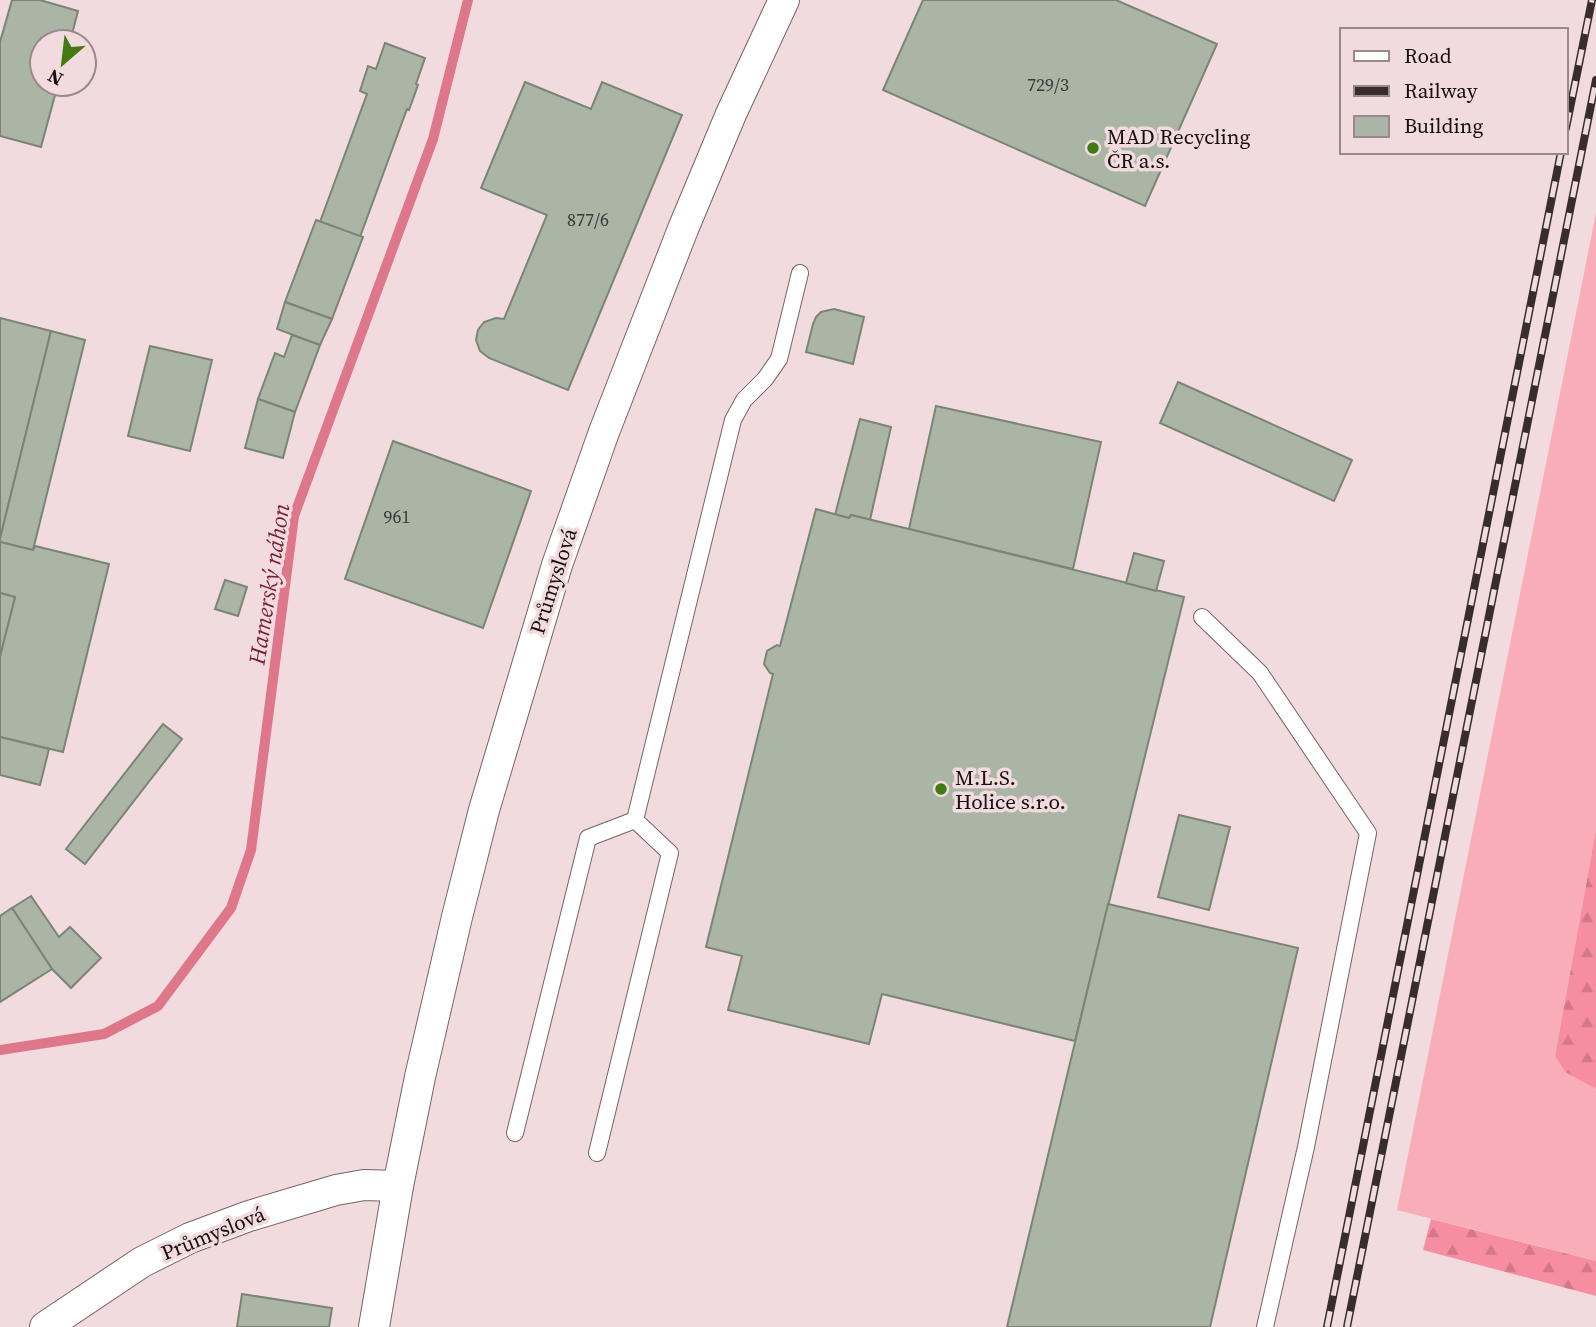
<svg xmlns="http://www.w3.org/2000/svg" width="1596" height="1327" viewBox="0 0 1596 1327" font-family="'Source Serif 4',serif">
  <style>
    .grass { fill: #f8adb8 }
    .forest { fill: url(#forest-firs) }
    .lines { fill: none; stroke-linecap: round; stroke-linejoin: round }
    .stream { stroke: #de778a; stroke-width: 10 }
    .building { fill: #aab5a5; stroke: #7b8576; stroke-width: 2 }
    .service-casing { stroke: #776366; stroke-width: 18 }
    .minor-casing { stroke: #776366; stroke-width: 32 }
    .service { stroke: #fff; stroke-width: 16 }
    .minor { stroke: #fff; stroke-width: 30 }
    .rail-casing { stroke: #372d2f; stroke-width: 8 }
    .rail { stroke: #f2dbde; stroke-width: 5; stroke-dasharray: 16; stroke-linecap: butt }
    .poi-dot { fill: #407a11; stroke: #f2dbde; stroke-width: 2.5 }
    .labels { text-anchor: middle; dominant-baseline: central; stroke-width: 7; stroke-linejoin: round; paint-order: stroke }
    .number-label { font-size: 18px; fill: #3b3835 }
    .poi-label { font-size: 21px; fill: #160e10; stroke: #f2dbde; text-anchor: start }
    .street-label { font-size: 21px; fill: #160e10; stroke: #f2dbde }
    .water-label { font-size: 23px; font-style: italic; fill: #791c36; stroke: #f2dbde }
  </style>
  <defs>
    <pattern id="forest-firs" width="22" height="20" patternUnits="userSpaceOnUse" patternTransform="scale(1.75)"><rect width="22" height="20" fill="#f78da0"/><path d="M5 1l3.5 6h-7zM16 11l3.5 6h-7z" fill="#d37889"/></pattern>
  </defs>
  <rect width="100%" height="100%" fill="#f2dbde"/>
  <path class="grass" d="M1596 213V830L1555 1056 1565 1072 1596 1089V1261L1397 1210Z"/>
  <g class="forest">
    <path d="M1596 830V1089L1565 1072 1555 1056Z"/>
    <path d="M1431 1219 1596 1261V1296L1423 1250Z"/>
  </g>
  <g class="lines">
    <path class="stream" d="M0 1050 104 1034 158 1006 231 908 251 850 294 516 433 139 468 0"/>
  </g>
  <g class="building">
    <path d="M12 0H40L78 11 70 42H42V84H58L41 147 0 136V42Z"/>
    <path d="M923 0H1116L1217 44 1145 206 883 90Z"/>
    <path d="M385 43 425 58 416 84 418 85 409 110 407 109 360 237 320 222 367 94 360 91 368 66 376 69Z"/>
    <path d="M525 82 591 109 602 82 682 115 568 390 489 358 480 351 476 340 478 330 484 322 496 318 504 319 547 215 481 188Z"/>
    <path d="M316 220 363 237 332 319 285 302Z"/>
    <path d="M285 302 332 319 320 345 277 329Z"/>
    <path d="M834 309 864 317 853 364 806 352 813 324 816 317 821 312Z"/>
    <path d="M0 318 51 331 0 539Z"/>
    <path d="M51 331 85 340 33 550 0 542V539Z"/>
    <path d="M292 335 320 345 295 412 258 399 275 353 284 357Z"/>
    <path d="M150 346 212 360 190 451 128 436Z"/>
    <path d="M1178 382 1352 460 1334 501 1160 423Z"/>
    <path d="M258 399 295 412 283 458 245 448Z"/>
    <path d="M936 406 1101 442 1073 569 909 529Z"/>
    <path d="M860 419 891 427 870 520 851 515 849 518 835 515Z"/>
    <path d="M393 441 531 491 483 628 345 579Z"/>
    <path d="M816 509 849 518 851 515 909 529 1184 597 1075 1041 882 994 869 1044 728 1010 742 956 706 947 773 674 770 673 764 664 767 651 777 645 780 646Z"/>
    <path d="M0 542 33 550 35 546 109 564 63 752 0 737V656L15 597 0 593Z"/>
    <path d="M1134 553 1164 561 1156 591 1126 583Z"/>
    <path d="M225 580 247 587 238 616 215 609Z"/>
    <path d="M0 593 15 597 0 656Z"/>
    <path d="M163 724 182 739 85 864 66 849Z"/>
    <path d="M0 737 49 749 40 785 0 775Z"/>
    <path d="M1179 815 1230 827 1209 910 1158 897Z"/>
    <path d="M31 896 59 937 70 927 101 958 71 988 52 969 12 908Z"/>
    <path d="M1108 904 1298 948 1210 1327H1007Z"/>
    <path d="M12 908 52 969 0 1002V916Z"/>
    <path d="M242 1294 332 1308 329 1327H237Z"/>
  </g>
  <g class="lines">
    <defs>
      <g id="service">
        <path d="M1202 617 1260 673 1368 833 1306 1147 1265 1327"/>
        <path d="M515 1133 588 838 635 820"/>
        <path d="M597 1153 670 853 635 820 733 420 744 400 765 379 779 359 800 273"/>
      </g>
      <g id="minor">
        <path d="M45 1327 142 1262 190 1238 249 1216 336 1190 364 1185 398 1186"/>
        <path d="M374 1327 398 1186 420 1077 457 917 484 810 557 565 604 432 683 229 731 114 784 0"/>
      </g>
    </defs>
    <use href="#service" class="service-casing"/>
    <use href="#minor" class="minor-casing"/>
    <use href="#service" class="service"/>
    <use href="#minor" class="minor"/>
    <defs>
      <g id="rail">
        <path d="M1566 128 1592 0"/>
        <path d="M1327 1327 1561 152"/>
        <path d="M1347 1327 1596 80"/>
      </g>
    </defs>
    <use href="#rail" class="rail-casing"/>
    <use href="#rail" class="rail"/>
  </g>
  <g class="poi-dot">
    <circle cx="1093" cy="148" r="7"/>
    <circle cx="941" cy="789" r="7"/>
  </g>
  <g class="labels">
    <g class="number-label">
      <text x="1048" y="84">729/3</text>
      <text x="588" y="219">877/6</text>
      <text x="397" y="516">961</text>
    </g>
    <g class="poi-label">
      <text x="1107" y="136">MAD Recycling<tspan x="1107" dy="24">ČR a.s.</tspan></text>
      <text x="955" y="777">M.L.S.<tspan x="955" dy="24">Holice s.r.o.</tspan></text>
    </g>
    <g class="street-label">
      <text transform="translate(553 581) rotate(-72)">Průmyslová</text>
      <text transform="translate(213 1233) rotate(-22)">Průmyslová</text>
    </g>
    <g class="water-label">
      <text transform="translate(269 584) rotate(-81)">Hamerský náhon</text>
    </g>
  </g>
  <rect x="1340" y="28" width="228" height="126" fill="#f2dbde" stroke="#9a898c" stroke-width="2"/>
  <rect x="1354" y="51" width="35" height="10" fill="#ffffff" stroke="#9a898c" stroke-width="2"/>
  <text x="1404" y="63" font-size="21" fill="#160e10">Road</text>
  <rect x="1354" y="86" width="35" height="10" fill="#372d2f" stroke="#9a898c" stroke-width="2"/>
  <text x="1404" y="98" font-size="21" fill="#160e10">Railway</text>
  <rect x="1354" y="116" width="35" height="21" fill="#aab5a5" stroke="#9a898c" stroke-width="2"/>
  <text x="1404" y="133" font-size="21" fill="#160e10">Building</text>
  <g transform="translate(63 63) rotate(208)"><circle r="33" fill="#f2dbde" stroke="#9a898c" stroke-width="2"/>
  <path d="M0-5L12 26L0 18L-12 26Z" fill="#407a11"/>
  <text y="-10" font-size="19" font-weight="bold" text-anchor="middle" fill="#160e10">N</text>
  </g>
</svg>
